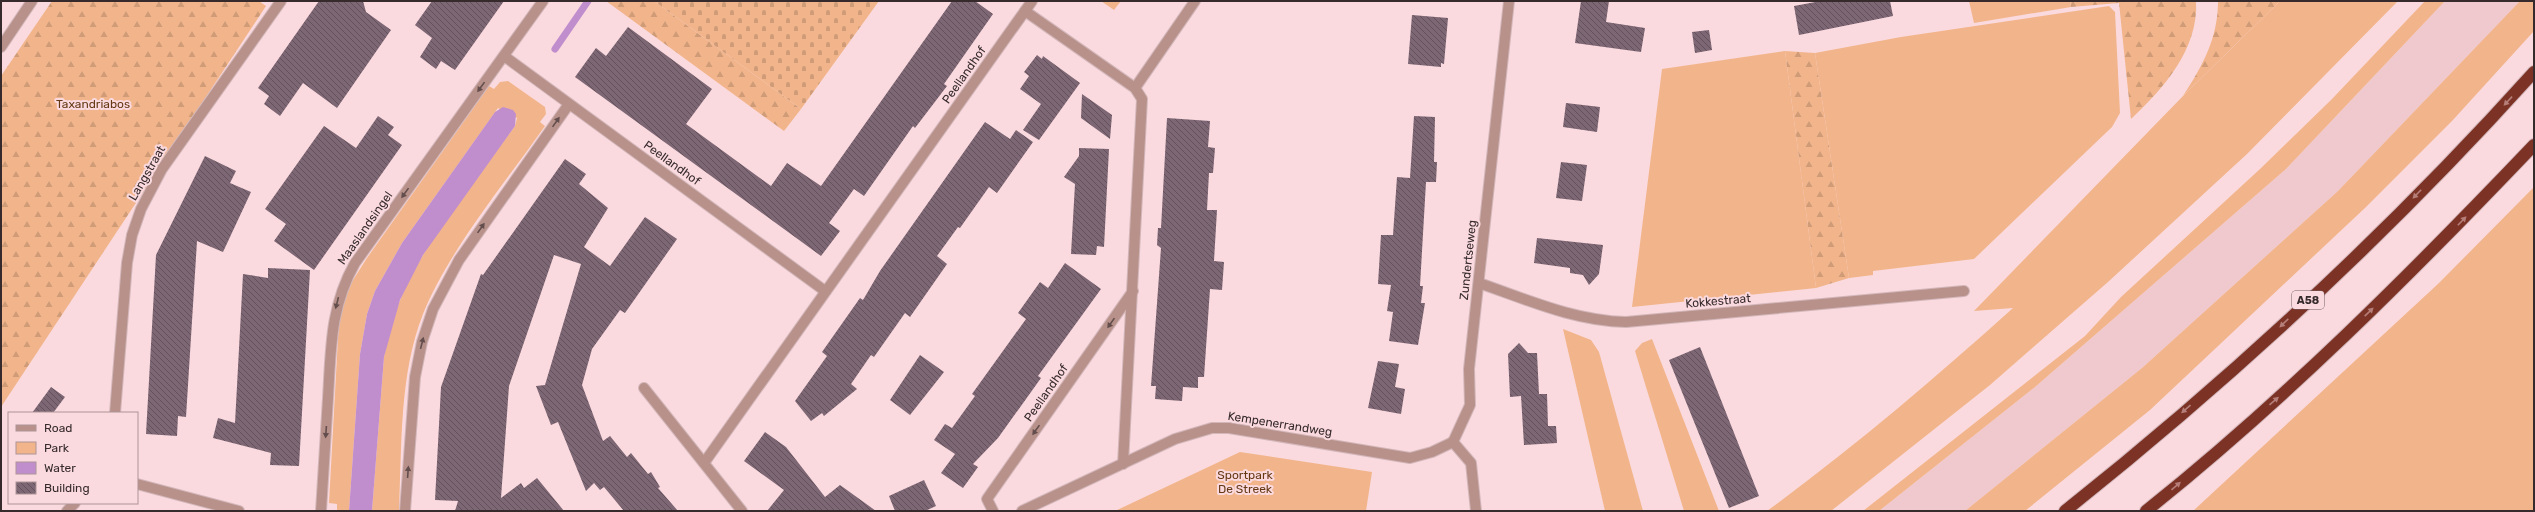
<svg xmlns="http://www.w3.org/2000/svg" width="2535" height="512" viewBox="0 0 2535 512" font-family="Rubik,sans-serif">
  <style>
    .built { fill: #f0c9cf }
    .green { fill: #f2b58b }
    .forest { fill: url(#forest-firs) }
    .cemetery { fill: url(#cemetery-stones) }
    .water { fill: #c18ecd }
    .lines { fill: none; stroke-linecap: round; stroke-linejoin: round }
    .stream { stroke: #c18ecd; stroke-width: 7 }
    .building { fill: url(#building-back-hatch) }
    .street-casing { stroke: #d3b7bb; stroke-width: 12 }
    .highway-casing { stroke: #d3b7bb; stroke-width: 14 }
    .street { stroke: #b8928a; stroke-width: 10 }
    .highway { stroke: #7c3326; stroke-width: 12 }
    .oneway { fill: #644e4d }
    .oneway2 { fill: #b57e79 }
    .labels { text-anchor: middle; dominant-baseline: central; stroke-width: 4; stroke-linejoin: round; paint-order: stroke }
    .shield { fill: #fadadf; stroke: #715f62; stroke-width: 1 }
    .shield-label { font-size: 11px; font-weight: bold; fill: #362a2c }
    .street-label { font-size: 12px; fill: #362a2c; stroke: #fadadf }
    .park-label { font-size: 12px; fill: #663914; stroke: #fadadf }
  </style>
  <defs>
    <pattern id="forest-firs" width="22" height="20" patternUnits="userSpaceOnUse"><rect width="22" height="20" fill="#f2b58b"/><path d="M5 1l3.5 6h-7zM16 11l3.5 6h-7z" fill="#d09c78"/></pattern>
    <pattern id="cemetery-stones" width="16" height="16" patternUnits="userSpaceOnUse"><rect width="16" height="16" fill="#f2b58b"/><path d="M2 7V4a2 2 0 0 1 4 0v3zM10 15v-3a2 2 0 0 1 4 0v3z" fill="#d09c78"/></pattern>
    <pattern id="building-back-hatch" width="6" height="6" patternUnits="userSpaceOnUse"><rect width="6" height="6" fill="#7e6774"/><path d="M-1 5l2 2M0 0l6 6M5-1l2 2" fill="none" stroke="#62505a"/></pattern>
  </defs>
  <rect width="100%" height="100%" fill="#fadadf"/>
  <path class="built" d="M2445 1H2520L2338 191 2142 368 1965 511H1879L2035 387 2286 169Z"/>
  <g class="green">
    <path d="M1101 1H1121L1114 10Z"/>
    <path d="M1969 1H2070L2071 7 1974 23Z"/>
    <path d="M2280 1H2398L2247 154 2108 282 1990 385 1831 511H1767C1853 448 1934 379 2013 308L1974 311 2183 96Z"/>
    <path d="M2425 1H2445L2286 169 2035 387 1879 511H1863L2085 336 2121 297 2260 169 2332 99Z"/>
    <path d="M2520 1H2534V31L2452 121 2366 207 2150 410 2025 511H1965L2142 368 2338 191Z"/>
    <path d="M2109 6 2115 12 2120 113 2112 127 1974 259 1873 271V275L1849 278 1815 53 1901 37Z"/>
    <path d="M1785 51 1816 288 1632 307 1662 69Z"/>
    <path d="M508 81 545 107 546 114 540 122 545 126C505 183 449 250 423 314 399 375 402 446 399 511H372L384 357C388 337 393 317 401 298 427 237 476 180 515 126L517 118 498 108 402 243 375 291 367 314 360 354 349 511H337V504L329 503 339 320 348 288 367 258 489 86 494 89 500 82Z"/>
    <path d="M2534 187V511H2193L2439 283Z"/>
    <path d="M1563 329 1591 340 1599 352 1643 511H1605Z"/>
    <path d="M1652 339 1719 511H1684L1635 351 1642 343Z"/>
    <path d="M1240 452 1372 472 1366 511H1115Z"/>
  </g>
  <g class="forest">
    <path d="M52 1H259L266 6 1 407V76Z"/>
    <path d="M606 1H654L801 109 784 131Z"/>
    <path d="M2070 1H2196C2199 49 2163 89 2131 119L2119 3 2071 7Z"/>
    <path d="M2218 1H2280L2183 96C2203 65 2218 38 2218 1Z"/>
    <path d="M1785 51 1815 53 1849 278 1816 288Z"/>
  </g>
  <path class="cemetery" d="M654 1H879L801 109Z"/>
  <path class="water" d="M503 107 513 110 516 114 515 126 423 255 400 300 384 357 372 511H349L360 354 367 314 375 291 402 243 495 112Z"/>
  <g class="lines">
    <path class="stream" d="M555 49 588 1"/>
  </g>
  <g class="building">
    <path d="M319 1H363L366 12 391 30 337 108 303 83 280 116 264 104 269 96 258 88Z"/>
    <path d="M432 1H504L455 70 441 61 436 69 420 57 432 38 415 25Z"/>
    <path d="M952 1H975L993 14 944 84 947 86 915 128 913 126 864 196 854 189 829 223 840 231 821 256 575 77 596 48 606 56 628 27 712 89 686 124 771 186 787 163 821 186Z"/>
    <path d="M1581 1H1609L1606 22 1645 28 1641 52 1575 43Z"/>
    <path d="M1821 1H1890L1893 16 1799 35 1794 6Z"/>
    <path d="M1412 15 1448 18 1444 64 1441 63V67L1408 64Z"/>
    <path d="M1709 30 1712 50 1695 53 1692 32Z"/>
    <path d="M1037 55 1042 59 1043 56 1080 83 1039 140 1023 130 1041 104 1020 89 1029 76 1024 72Z"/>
    <path d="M1082 94 1112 115 1110 139 1081 118Z"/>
    <path d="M1566 103 1600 107 1597 132 1563 127Z"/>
    <path d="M378 116 394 127 388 135 402 145 314 270 274 241 286 224 265 209 324 126 356 148Z"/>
    <path d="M1414 116 1435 117 1434 162H1437L1436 182H1426L1420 286H1423L1421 303H1425L1418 345 1389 341 1393 312 1387 311 1391 285 1378 284 1381 235H1393L1397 177 1410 178Z"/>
    <path d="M1167 118 1210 121 1208 147 1215 148 1213 173H1209L1207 210H1217L1214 261 1224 262 1222 290 1210 289 1204 377H1198V388L1183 387 1182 401 1155 399 1156 386H1151L1161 248 1157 245 1158 228H1161Z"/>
    <path d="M985 122 1010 139 1016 130 1033 142 997 193 989 187 960 228 958 227 937 256 947 264 910 317 905 313 874 357 871 355 851 384 857 389 824 416 822 413 811 421 795 401 827 356 822 352 860 298 863 300 880 271Z"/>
    <path d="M1079 148 1109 149 1104 247 1097 246 1096 255 1071 254 1075 184 1064 177 1079 156Z"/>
    <path d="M205 156 236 171 230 183 251 192 223 252 197 241 186 417 178 416 177 436 146 434 156 255Z"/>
    <path d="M565 159 586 174 579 184 608 208 584 247 610 266 645 217 677 239 625 313 620 310 592 349 582 385 603 441 610 436 627 457 631 453 648 474 651 472 660 487 658 488 678 511H624L604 487 600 490 594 483 586 491 558 422 551 425 536 386 545 385 581 264 554 255 509 386 501 498 521 483 524 488 537 478 564 511H455L458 501 435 500 441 387 481 274 483 275Z"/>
    <path d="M1561 162 1587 165 1582 201 1556 198Z"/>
    <path d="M1537 238 1603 245 1599 274 1589 285 1583 275 1570 273V268L1534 263Z"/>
    <path d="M1065 263 1101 289 1038 376 1041 378 998 438 973 464 978 467 963 488 941 473 955 454 934 440 945 424 952 428 975 396 972 394 1026 319 1018 313 1040 282 1048 288Z"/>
    <path d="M268 268 310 270 299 466 270 465 271 453 213 438 218 418 235 423 243 274 268 278Z"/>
    <path d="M1519 343 1528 353H1537L1539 394H1547L1548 426H1556L1557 443 1524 445 1521 396 1510 397 1508 354Z"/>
    <path d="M1700 347 1759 496 1729 508 1669 360Z"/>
    <path d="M920 355 944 372 910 415 890 400Z"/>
    <path d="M1378 361 1399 364 1395 387 1405 389 1401 414 1368 408Z"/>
    <path d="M51 387 65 397 53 413H32Z"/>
    <path d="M765 432 786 447 825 497 840 485 876 511H767L784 490 744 461Z"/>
    <path d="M924 480 936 506 925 511H895L889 496Z"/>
  </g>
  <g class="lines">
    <defs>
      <g id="street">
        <path d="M1025 11 1135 88 1142 99 1123 464"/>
        <path d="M1 47 32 1"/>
        <path d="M504 56 825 291"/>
        <path d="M1135 88 1195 1"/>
        <path d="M1479 283C1528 300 1575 321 1626 322L1964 291"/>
        <path d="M644 388 742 511"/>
        <path d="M115 413 127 263 132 235 141 209 162 169 281 1"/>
        <path d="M704 463 1032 1"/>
        <path d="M137 484 239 511"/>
        <path d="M67 511 75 503"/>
        <path d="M321 511C323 473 326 436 328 398 331 349 330 307 355 263L543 1"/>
        <path d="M405 511 415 377 422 342 433 309 459 260 569 104"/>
        <path d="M993 511 987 499 1133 291"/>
        <path d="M1022 511 1175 439 1212 428H1229L1410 458 1432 452 1453 442"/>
        <path d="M1476 511 1471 463 1453 442 1470 405 1469 369 1509 1"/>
      </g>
      <g id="highway">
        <path d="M2065 511C2232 378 2391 231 2534 72"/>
        <path d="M2146 511C2285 400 2411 274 2534 145"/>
      </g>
    </defs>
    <use href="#street" class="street-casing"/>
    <use href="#highway" class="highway-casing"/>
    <use href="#street" class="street"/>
    <use href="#highway" class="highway"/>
  </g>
  <defs><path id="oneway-solid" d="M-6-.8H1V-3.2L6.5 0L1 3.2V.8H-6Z"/></defs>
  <g class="oneway">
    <use href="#oneway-solid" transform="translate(481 87) rotate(126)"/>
    <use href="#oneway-solid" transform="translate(556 122) rotate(-55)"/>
    <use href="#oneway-solid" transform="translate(405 193) rotate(126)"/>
    <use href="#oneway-solid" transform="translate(481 228) rotate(-55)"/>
    <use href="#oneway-solid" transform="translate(337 303) rotate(104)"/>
    <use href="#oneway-solid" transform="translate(1111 323) rotate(125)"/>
    <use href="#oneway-solid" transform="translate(422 343) rotate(-76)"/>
    <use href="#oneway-solid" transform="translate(1036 430) rotate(125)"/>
    <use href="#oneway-solid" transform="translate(326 432) rotate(94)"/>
    <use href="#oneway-solid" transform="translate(408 472) rotate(-86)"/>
  </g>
  <g class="oneway2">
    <use href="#oneway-solid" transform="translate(2508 101) rotate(133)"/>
    <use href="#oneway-solid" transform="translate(2417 194) rotate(134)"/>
    <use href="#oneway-solid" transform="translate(2462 221) rotate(-46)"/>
    <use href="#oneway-solid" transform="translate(2369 312) rotate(-44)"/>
    <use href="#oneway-solid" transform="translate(2284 323) rotate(136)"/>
    <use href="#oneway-solid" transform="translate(2274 401) rotate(-41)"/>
    <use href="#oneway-solid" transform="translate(2186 409) rotate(139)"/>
    <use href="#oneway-solid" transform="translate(2176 486) rotate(-41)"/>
  </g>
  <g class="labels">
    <rect class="shield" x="2292" y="291" width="32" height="18" rx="3"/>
    <g class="shield-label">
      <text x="2308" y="300">A58</text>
    </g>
    <g class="street-label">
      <text transform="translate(964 75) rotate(-55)">Peellandhof</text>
      <text transform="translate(672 163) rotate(36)">Peellandhof</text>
      <text transform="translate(147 173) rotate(-60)">Langstraat</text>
      <text transform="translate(365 228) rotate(-55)">Maaslandsingel</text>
      <text transform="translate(1468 260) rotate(-84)">Zundertseweg</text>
      <text transform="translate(1718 301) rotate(-5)">Kokkestraat</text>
      <text transform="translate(1046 393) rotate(-55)">Peellandhof</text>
      <text transform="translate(1280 424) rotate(9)">Kempenerrandweg</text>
    </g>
    <g class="park-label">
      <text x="93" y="104">Taxandriabos</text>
      <text x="1245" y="475">Sportpark<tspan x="1245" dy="14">De Streek</tspan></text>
    </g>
  </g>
  <rect width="2535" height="512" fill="none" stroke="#362a2c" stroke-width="4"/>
  <rect x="8" y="412" width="130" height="92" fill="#fadadf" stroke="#ac9497"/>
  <rect x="16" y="425" width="20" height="6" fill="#b8928a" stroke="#ac9497"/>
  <text x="44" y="432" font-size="12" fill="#362a2c">Road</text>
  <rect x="16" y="442" width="20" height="12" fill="#f2b58b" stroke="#ac9497"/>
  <text x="44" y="452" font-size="12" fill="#362a2c">Park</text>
  <rect x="16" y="462" width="20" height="12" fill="#c18ecd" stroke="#ac9497"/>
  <text x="44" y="472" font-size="12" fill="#362a2c">Water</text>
  <rect x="16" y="482" width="20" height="12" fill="url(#building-back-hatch)" stroke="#ac9497"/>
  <text x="44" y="492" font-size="12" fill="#362a2c">Building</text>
</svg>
